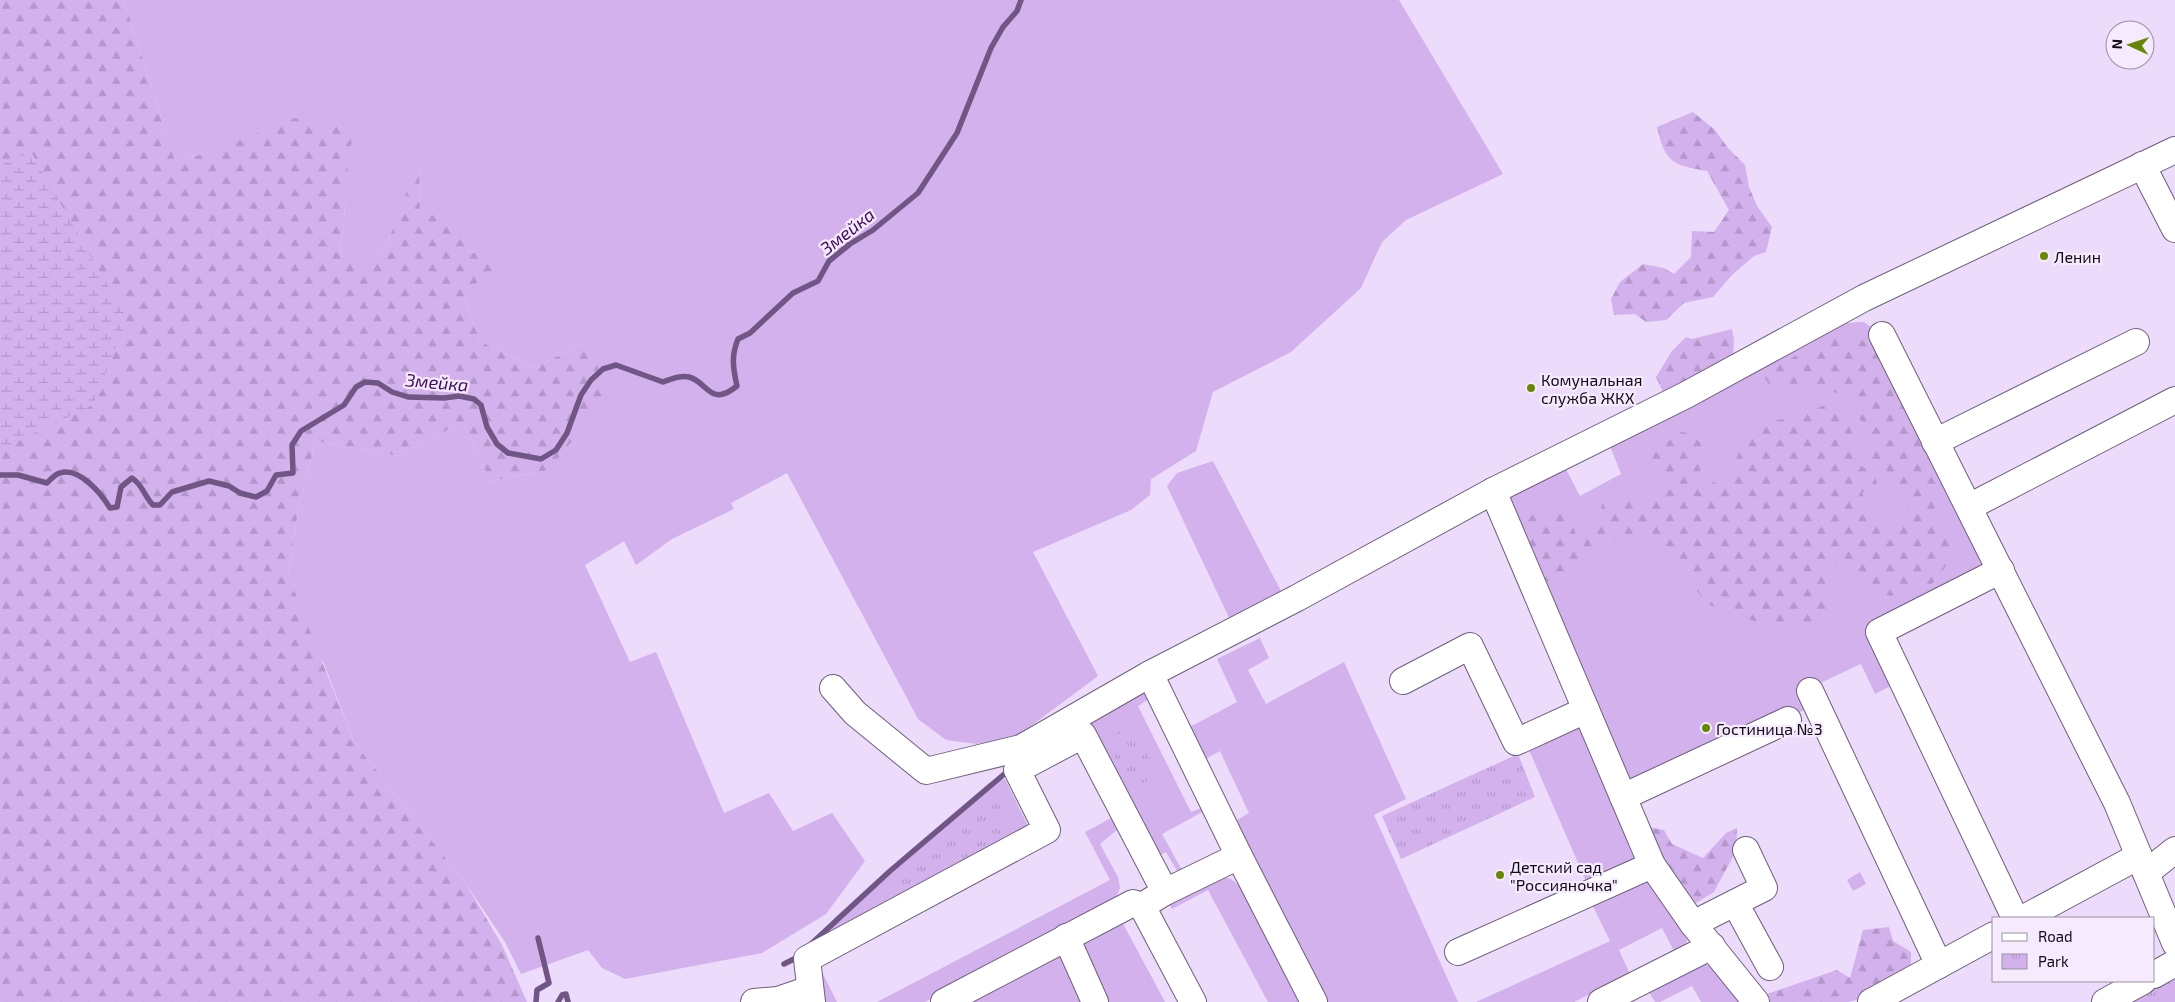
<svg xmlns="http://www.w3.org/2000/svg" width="2175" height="1002" viewBox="0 0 2175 1002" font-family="'Exo 2',sans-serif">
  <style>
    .green { fill: #d3b1ed }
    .forest { fill: url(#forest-firs) }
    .wetland { fill: url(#wetland-marsh) }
    .park { fill: url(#park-tufts) }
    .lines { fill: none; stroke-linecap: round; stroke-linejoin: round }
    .stream { stroke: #705684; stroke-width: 5.5 }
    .minor-casing { stroke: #6e5f7a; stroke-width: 28 }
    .minor { stroke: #fff; stroke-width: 26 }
    .poi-dot { fill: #668704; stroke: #f6ebfe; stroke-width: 2 }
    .labels { text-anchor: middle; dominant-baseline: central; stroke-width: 4.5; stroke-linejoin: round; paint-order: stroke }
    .poi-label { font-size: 16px; fill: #110b15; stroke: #f6ebfe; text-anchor: start }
    .water-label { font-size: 18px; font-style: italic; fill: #3e0c59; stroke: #f6ebfe }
  </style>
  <defs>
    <pattern id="forest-firs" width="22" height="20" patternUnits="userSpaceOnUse" patternTransform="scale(1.25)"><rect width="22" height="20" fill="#d3b1ed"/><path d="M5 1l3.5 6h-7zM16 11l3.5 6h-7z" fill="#b497ca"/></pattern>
    <pattern id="wetland-marsh" width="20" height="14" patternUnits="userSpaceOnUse" patternTransform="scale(1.25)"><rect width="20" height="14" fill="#d3b1ed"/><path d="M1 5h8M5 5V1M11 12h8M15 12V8" fill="none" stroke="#b497ca"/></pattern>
    <pattern id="park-tufts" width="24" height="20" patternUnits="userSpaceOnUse" patternTransform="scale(1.25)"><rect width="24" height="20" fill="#d3b1ed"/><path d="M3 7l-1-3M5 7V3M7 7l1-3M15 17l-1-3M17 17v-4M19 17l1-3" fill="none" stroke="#b497ca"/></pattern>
  </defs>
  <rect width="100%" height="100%" fill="#ecdbfa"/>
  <g class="green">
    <path d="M124 0H1399L1503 174 1406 220 1382 242 1361 288 1291 352 1213 392 1196 451 1151 479 1150 495 1131 510 1033 552 1098 676 1016 737 977 744 946 740 918 719 787 473 731 503 734 509 672 539 636 565 624 541 585 565 630 662 656 652 724 813 769 793 793 831 832 813 865 861 826 914 762 953 625 979 602 968 588 950 521 974 505 942 466 884 354 742 323 661 281 676 288 575 299 505 316 441 398 456 463 422 490 481 549 470 586 342 534 368 480 341 463 292 507 262 467 251 420 215 419 162 385 249 361 274 340 251C347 211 345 170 353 130L210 152 175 161Z"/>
    <path d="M1864 322 1882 335 2001 570 1880 632 1902 680 1875 694 1861 664 1818 684 1809 708 1625 790 1508 496 1566 469 1580 496 1621 474 1610 446 1801 343 1846 323Z"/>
    <path d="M1213 461 1282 593 1232 624 1167 486 1177 473Z"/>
    <path d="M1260 638 1269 658 1248 670 1266 704 1344 662 1406 799 1374 815 1458 1002H1325L1232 823 1249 813 1220 751 1202 761 1186 729 1237 702 1217 659Z"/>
    <path d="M1138 686 1152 697 1138 706 1191 812 1206 806V810L1162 834 1183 872 1179 874 1166 852 1158 856 1088 728 1041 742Z"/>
    <path d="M1578 719 1637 867 1589 888 1526 743Z"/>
    <path d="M1005 779 1029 828 818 941 834 918 916 845 989 783Z"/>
    <path d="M1117 815 1118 829 1100 844 1118 877 1120 888 1114 902 925 1002H877L1110 880 1085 832Z"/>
    <path d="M1860 872 1866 884 1853 891 1847 880Z"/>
    <path d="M1222 877 1231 879 1242 888 1301 1002H1268L1208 890 1172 909 1169 903Z"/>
    <path d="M1648 877 1689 935 1685 946 1674 951 1662 928 1619 950 1630 974 1574 1002H1476L1610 941 1591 902Z"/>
    <path d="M1121 920 1165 1002H1107L1080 944Z"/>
    <path d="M1060 950 1087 1002H966Z"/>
    <path d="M1703 963 1711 967 1741 1002H1701L1692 986 1660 1002H1655L1647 988Z"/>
    <path d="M819 966 837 1002H818Z"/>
  </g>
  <g class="forest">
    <path d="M0 0H124L175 161 210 152 294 118 354 130C345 170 347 211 340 251L361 273 385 249 419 160 420 215 454 216 467 251 508 262 463 292 480 341 534 368 586 342 610 393 549 470 490 481 463 422 398 456 316 441 299 505 288 575 354 742 466 884 502 945 527 1002H0Z"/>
    <path d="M1693 112 1714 129 1728 148 1745 165 1749 187 1757 206 1772 227 1766 252 1754 256 1732 275 1713 297 1684 303 1666 320 1646 322 1635 314 1614 315 1611 299 1620 282 1643 264 1664 268 1674 274 1691 257 1692 231 1714 232 1729 210 1707 171C1672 165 1665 162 1657 127Z"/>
    <path d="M1732 329 1734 340 1733 357 1664 394 1656 377 1672 351 1686 337 1692 339Z"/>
    <path d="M1827 337 1866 341 1891 373 1932 455 1941 488 1933 514 1953 530 1955 554 1932 584 1891 596 1867 591 1854 569 1829 564V611L1805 627 1768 626 1707 604 1656 535 1616 539 1572 578 1541 582 1523 539 1528 516 1552 510 1564 511 1572 521 1576 535 1599 523 1603 496H1613L1636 502 1662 495 1673 480 1656 472 1643 455C1653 444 1673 426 1689 434 1694 436 1698 441 1702 444L1700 476 1703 488 1731 473 1740 449 1755 424 1790 418 1828 404 1847 411 1858 464 1874 473 1879 491 1862 492 1869 510 1891 524 1909 522C1905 488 1903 480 1873 462 1869 450 1859 411 1853 403 1839 385 1793 388 1772 389L1763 375Z"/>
    <path d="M1642 826 1664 830 1672 844 1703 858 1726 833 1737 828 1736 851 1714 892 1696 903 1682 898Z"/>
    <path d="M1889 927 1893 941 1911 952V965L1864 998 1848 1002H1770L1767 994 1837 970 1850 978 1863 930Z"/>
  </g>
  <path class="wetland" d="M30 150 127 319 93 405 0 450V166Z"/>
  <g class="park">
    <path d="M1131 725 1159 774 1133 789 1104 740Z"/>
    <path d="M1518 754 1535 797 1401 859 1382 816Z"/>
    <path d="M992 791 1012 831 901 896 892 875Z"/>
    <path d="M2175 965V1002H2108Z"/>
  </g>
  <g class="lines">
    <g class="stream">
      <path d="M0 475H18L47 483C50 480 55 474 60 473 79 467 101 493 110 508L117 507 121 487 132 478C143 485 144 496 153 505H160L172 492 209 481 229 486 240 493 256 497 267 491 276 475 293 473 292 445 301 431 344 405 356 387 365 382 378 383 392 392 408 397 444 398 459 396 474 399 481 405 487 427 497 444 508 453 541 459 556 450 567 433 581 395 591 380 603 369 616 365 663 382C671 379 680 375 689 377 708 382 710 408 737 386 733 368 731 356 738 339L750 333 793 293 818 281 829 261 850 244 873 230 918 193 957 133 991 48 1003 27 1017 11 1021 0"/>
      <path d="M811 944 890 871 1009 770"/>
      <path d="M784 964 800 956"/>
      <path d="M536 1002 537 990 549 983 538 938"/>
      <path d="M558 1002 562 995 566 994 568 1002"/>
    </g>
    <defs>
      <g id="minor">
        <path d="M2142 165 2175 229"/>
        <path d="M1882 335 2117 803 2175 943"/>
        <path d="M1935 442 2136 342"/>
        <path d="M1493 491 1652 865 1693 924 1756 1002"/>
        <path d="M1969 507 2175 400"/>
        <path d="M2001 570 1879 632 2015 918"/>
        <path d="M1150 674 1239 856 1314 1002"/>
        <path d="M1403 681 1470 646 1516 742 1586 710"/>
        <path d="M833 688 855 713 926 771 1021 748 1150 674 1297 598 1493 491 1686 395 1864 298 2175 150"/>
        <path d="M1810 691 1939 965"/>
        <path d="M1623 797 1788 720"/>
        <path d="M2146 873 2175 850"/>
        <path d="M1165 892 1239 856"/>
        <path d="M1735 903 1770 967"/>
        <path d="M2024 918 2139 856"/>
        <path d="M1693 924 1764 888 1746 850"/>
        <path d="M1066 937 1095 1002"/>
        <path d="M1458 952 1652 865"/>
        <path d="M2154 975 2175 963"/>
        <path d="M754 1002 778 1000 810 989"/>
        <path d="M812 1002 807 959 1047 830 1017 770 1083 735 1165 892 1142 906 1193 1002"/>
        <path d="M944 1002 1133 903 1142 906"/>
        <path d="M1601 1002 1712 946"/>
        <path d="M1871 1002 1994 935"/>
        <path d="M2105 1002 2143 981"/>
      </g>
    </defs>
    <use href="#minor" class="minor-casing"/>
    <use href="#minor" class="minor"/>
  </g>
  <g class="poi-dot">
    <circle cx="2044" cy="256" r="5"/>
    <circle cx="1531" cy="388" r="5"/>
    <circle cx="1706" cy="728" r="5"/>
    <circle cx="1500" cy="875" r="5"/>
  </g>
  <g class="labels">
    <g class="poi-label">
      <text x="2054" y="256">Ленин</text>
      <text x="1541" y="379">Комунальная<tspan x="1541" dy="18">служба ЖКХ</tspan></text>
      <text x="1716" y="728">Гостиница №3</text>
      <text x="1510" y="866">Детский сад<tspan x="1510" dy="18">"Россияночка"</tspan></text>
    </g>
    <g class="water-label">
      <text transform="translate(847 231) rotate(-38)">Змейка</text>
      <text transform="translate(437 382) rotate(5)">Змейка</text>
    </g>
  </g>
  <rect x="1992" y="917" width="162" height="65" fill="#f6ebfe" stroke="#9a91a1"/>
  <rect x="2002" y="933" width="25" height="8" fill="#ffffff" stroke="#9a91a1"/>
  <text x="2038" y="942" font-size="15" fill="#110b15">Road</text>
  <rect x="2002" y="954" width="25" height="15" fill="url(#park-tufts)" stroke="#9a91a1"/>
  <text x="2038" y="967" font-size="15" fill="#110b15">Park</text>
  <g transform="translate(2130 45) rotate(273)"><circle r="24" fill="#f6ebfe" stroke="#9a91a1"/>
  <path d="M0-4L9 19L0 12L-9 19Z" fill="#668704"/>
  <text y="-8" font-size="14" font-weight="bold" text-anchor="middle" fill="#110b15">N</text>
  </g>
</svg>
